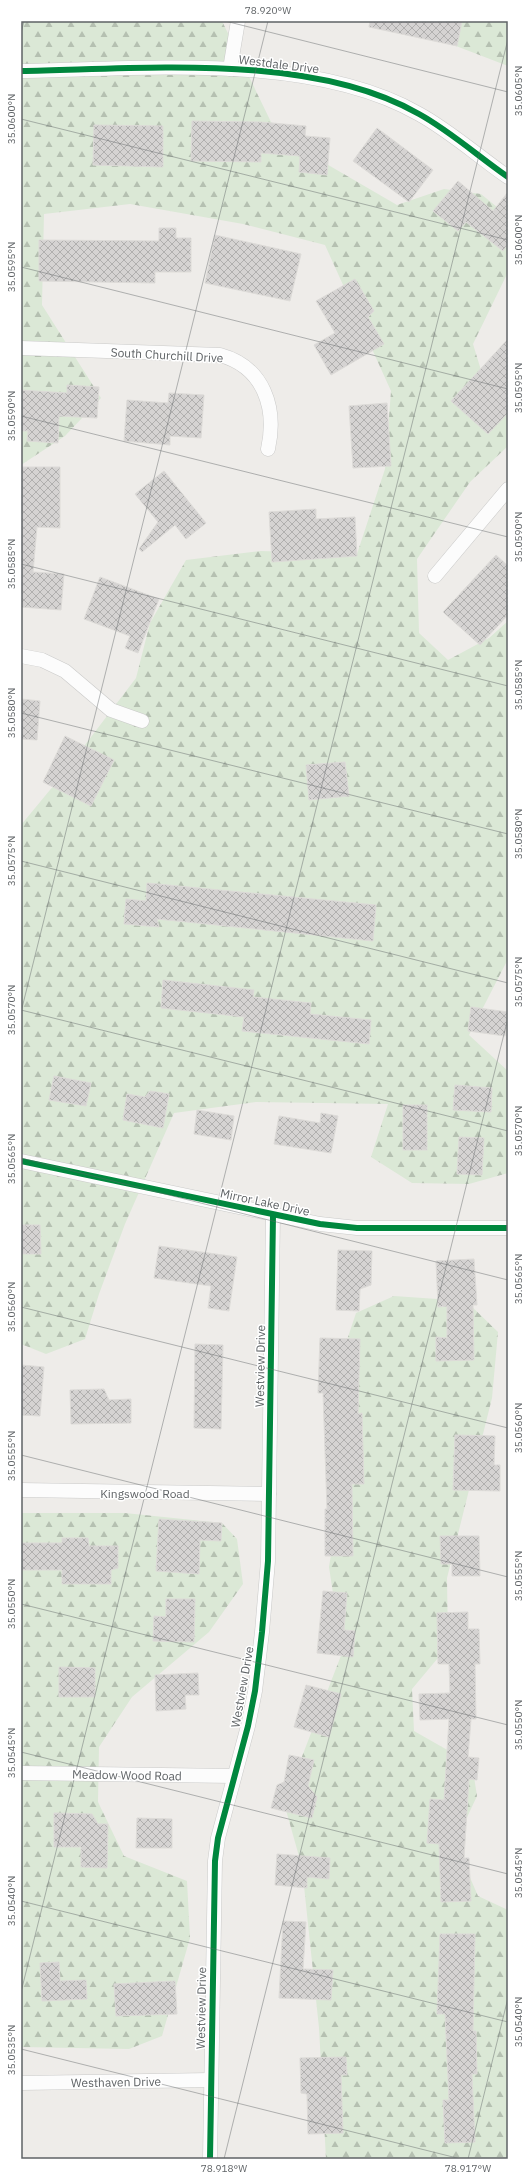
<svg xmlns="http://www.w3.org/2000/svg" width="529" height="2180" viewBox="0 0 529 2180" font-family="'IBM Plex Sans',sans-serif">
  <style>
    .forest { fill: url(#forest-firs) }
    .building { fill: url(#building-cross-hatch); stroke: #dddbd8 }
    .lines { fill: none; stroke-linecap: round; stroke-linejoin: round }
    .street-casing { stroke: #cacac9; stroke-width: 15 }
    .street { stroke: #fcfcfc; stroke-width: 14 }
    .cycleway-casing { stroke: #fff; stroke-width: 8 }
    .cycleway { stroke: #00873e; stroke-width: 6 }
    .ticks { fill: none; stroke: #5f6366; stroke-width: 1; stroke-opacity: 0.45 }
    .labels { text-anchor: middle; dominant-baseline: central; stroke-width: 3; stroke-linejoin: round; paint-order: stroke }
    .street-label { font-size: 12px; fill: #5f6366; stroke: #fff }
    .neatline { fill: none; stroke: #5f6366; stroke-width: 1.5 }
    .ticks-label { font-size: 10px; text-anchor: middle; fill: #5f6366 }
  </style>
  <defs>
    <pattern id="forest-firs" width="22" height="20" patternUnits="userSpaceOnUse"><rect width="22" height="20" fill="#dbe8d6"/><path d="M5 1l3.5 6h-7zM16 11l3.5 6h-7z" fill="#b5c0b1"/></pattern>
    <pattern id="building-cross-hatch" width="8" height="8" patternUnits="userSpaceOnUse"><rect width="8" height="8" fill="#d5d3d2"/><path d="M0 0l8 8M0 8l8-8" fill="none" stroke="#b0afae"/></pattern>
  </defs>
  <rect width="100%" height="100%" fill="#eeece9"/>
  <g class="forest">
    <path d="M21 21H222L271 122 287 141 397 205 444 189 481 194 508 216V272L473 344 484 380 508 397V446L470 482 417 559 419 633 448 660 489 638 508 621V959L469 1035 508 1071V1173L469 1184 412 1183 371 1157 388 1104 256 1102 174 1113 125 1224 99 1294 85 1339 46 1354 21 1344V825L59 779 136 678 150 623 186 560 261 551 357 554 385 469 391 391 325 245 243 224 130 204 44 214 42 305 101 398 65 436 21 465Z"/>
    <path d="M391 21H508V66Z"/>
    <path d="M394 1296 466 1301 498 1332 492 1398 447 1578 448 1646 412 1689 414 1731 472 1764 477 1796 455 1843 478 1896 508 1910V2159H326L319 2028 302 1867 284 1803 342 1653 329 1567 347 1454 337 1370 356 1313Z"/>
    <path d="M21 1513H125L222 1523 237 1539 243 1584 209 1632 132 1697 99 1747 98 1802 124 1856 187 1881 190 1938 162 2036 129 2049 21 2047Z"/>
  </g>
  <g class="building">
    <path d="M370 21H462L457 46 369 27Z"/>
    <path d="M192 121 261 122 306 126 305 136 330 138 327 175 299 172 300 156 261 153V162L191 161Z"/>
    <path d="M94 125 163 126V167L93 165Z"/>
    <path d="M377 128 433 170 409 202 353 161Z"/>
    <path d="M458 181 493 211 508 192V244L503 251 466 222 458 231 433 211Z"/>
    <path d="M159 228H176V238H191V272H155V283L39 281V240L159 241Z"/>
    <path d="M215 235 301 254 290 301 205 283Z"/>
    <path d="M355 279 374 311 368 317 384 344 331 375 314 345 335 333 316 301Z"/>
    <path d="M508 339V413L488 434 451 401Z"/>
    <path d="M67 385 99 387 97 418 59 416 58 443 27 441 28 431H21V390L67 393Z"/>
    <path d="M169 393 204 395 201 438 170 436V445L124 441 127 400 168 403Z"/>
    <path d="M387 403 391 466 353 468 349 406Z"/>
    <path d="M21 467H60V528L37 527 33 572 64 574 61 610 21 607Z"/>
    <path d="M164 471 206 523 186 539 175 525 142 552 139 549 158 522 135 494Z"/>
    <path d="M316 509V519L355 517 357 556 272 562 269 512Z"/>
    <path d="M496 555 508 566V615L480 645 443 612Z"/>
    <path d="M100 577 159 599 138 653 125 648 130 636 84 619Z"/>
    <path d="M21 699 40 701 37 740 21 739Z"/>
    <path d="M65 736 114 760 91 806 43 782Z"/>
    <path d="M345 762 349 796 309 800 306 765Z"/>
    <path d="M147 883 376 905 373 941 157 919 159 927 124 924 126 899 146 901Z"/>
    <path d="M163 980 254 990 253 997 311 1003 310 1014 371 1020 369 1044 242 1031 244 1017 161 1008Z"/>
    <path d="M471 1007 508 1012 505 1036 468 1031Z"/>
    <path d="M54 1076 91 1083 86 1106 49 1100Z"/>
    <path d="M455 1085 492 1088 491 1112 453 1110Z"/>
    <path d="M150 1091 169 1094 163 1128 123 1120 127 1094 145 1097Z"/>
    <rect x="403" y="1105" width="24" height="45"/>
    <path d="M197 1110 234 1116 231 1140 194 1134Z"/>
    <path d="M321 1113 338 1116 331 1153 274 1144 279 1116 320 1123Z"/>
    <path d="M459 1137 484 1138 482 1175 457 1174Z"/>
    <path d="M21 1225H40L41 1254H21Z"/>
    <path d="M159 1246 237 1257 229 1311 208 1308 211 1286 154 1278Z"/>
    <path d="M338 1250 372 1251 371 1285 360 1289 359 1311 336 1310Z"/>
    <path d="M474 1259 477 1305H473L474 1360 436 1361V1337L447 1338V1306L438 1307 436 1261Z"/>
    <path d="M320 1338 360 1339 358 1414 362 1413 364 1484H352L353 1556H325V1509H327L323 1393H318Z"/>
    <path d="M195 1344 223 1345 221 1429 194 1428Z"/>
    <path d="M21 1365 44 1367 40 1416 21 1415Z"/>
    <path d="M104 1389 109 1400 131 1399V1423L71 1424 70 1390Z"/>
    <path d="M455 1435 495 1436 494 1465H500V1491L453 1490Z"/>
    <path d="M159 1519 222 1523 221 1541 200 1540 199 1574 156 1571Z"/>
    <path d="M440 1536H479L480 1576H452V1564H441Z"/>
    <path d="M62 1538H88L89 1546H118V1568L111 1570V1584H62V1570H21V1543H62Z"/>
    <path d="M323 1591 347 1593 344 1630 355 1631 353 1657 317 1653Z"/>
    <path d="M166 1599H195L194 1642 153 1641 154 1616 166 1617Z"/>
    <path d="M468 1612V1629H479L480 1664H475L476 1719H471L468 1757 479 1758 477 1780 469 1779 464 1858H469L471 1901 441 1902 439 1844 427 1843 430 1799 444 1800 449 1719 420 1720 419 1694 450 1693 449 1664H438L437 1613Z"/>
    <path d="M59 1667 95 1668V1697H59Z"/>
    <path d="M198 1673 199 1695H185L186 1709 156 1711 155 1675Z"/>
    <path d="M306 1685 341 1694 329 1737 294 1727Z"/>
    <path d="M289 1755 314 1760 308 1786 317 1797 312 1818 271 1808 277 1785 284 1782Z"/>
    <path d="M54 1813 92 1814 98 1824H108L107 1868 81 1867V1847H54Z"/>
    <path d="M137 1818 172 1819V1848H136Z"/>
    <path d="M277 1854 330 1858 329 1879 307 1877V1888L275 1885Z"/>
    <path d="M283 1921 306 1922 303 1969 333 1970 331 2000 279 1998Z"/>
    <path d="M440 1934H475L473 2031H476L477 2074H472L475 2142 445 2143 443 2100H449L445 2014H437Z"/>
    <path d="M59 1962 60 1981 86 1980 87 1999 42 2001 40 1963Z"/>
    <path d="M175 1981 177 2014 116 2016 114 1984Z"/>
    <path d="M346 2057 347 2075H341L343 2133 308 2134 307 2094 301 2093 300 2058Z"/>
  </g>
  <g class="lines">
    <defs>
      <g id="street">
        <path d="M230 69 238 21"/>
        <path d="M21 71C142 69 311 52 419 114 450 131 479 157 508 177"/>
        <path d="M21 348 220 355C264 367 277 408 268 449"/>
        <path d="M435 576 508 489"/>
        <path d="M21 656 42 660 65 671 111 710 142 721"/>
        <path d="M21 1161 320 1224 357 1228H508"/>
        <path d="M21 1490 269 1494"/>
        <path d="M21 1773 233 1776"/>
        <path d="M21 2083 210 2080"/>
        <path d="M210 2159 215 1861 218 1838 248 1726 255 1691 262 1632 268 1561 273 1215"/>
      </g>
    </defs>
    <use href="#street" class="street-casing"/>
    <use href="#street" class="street"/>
    <defs>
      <g id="cycleway">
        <path d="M21 71C142 69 311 52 419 114 450 131 479 157 508 177"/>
        <path d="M21 1161 320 1224 357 1228H508"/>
        <path d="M210 2159 215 1861 218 1838 248 1726 255 1691 262 1632 268 1561 273 1215"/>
      </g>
    </defs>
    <use href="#cycleway" class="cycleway-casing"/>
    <use href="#cycleway" class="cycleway"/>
  </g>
  <path class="ticks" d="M225 21 508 92M21 33 24 21M21 119 508 240M21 267 508 389M21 416 508 537M21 564 508 686M21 713 508 834M21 861 508 983M21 1010 508 1131M21 1012 268 21M21 1158 508 1280M21 1307 508 1428M21 1455 508 1577M21 1604 508 1725M21 1752 508 1874M21 1901 508 2022M21 1992 508 39M21 2049 461 2159M224 2159 508 1018M468 2159 508 1998"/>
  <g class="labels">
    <g class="street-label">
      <text transform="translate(279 64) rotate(7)">Westdale Drive</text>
      <text transform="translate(167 355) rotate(3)">South Churchill Drive</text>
      <text transform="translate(265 1202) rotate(12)">Mirror Lake Drive</text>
      <text transform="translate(260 1366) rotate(-89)">Westview Drive</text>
      <text x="145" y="1493">Kingswood Road</text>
      <text transform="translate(242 1687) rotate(-80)">Westview Drive</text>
      <text transform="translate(127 1775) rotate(1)">Meadow Wood Road</text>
      <text transform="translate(201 2008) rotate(-89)">Westview Drive</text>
      <text transform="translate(116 2082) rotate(-1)">Westhaven Drive</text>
    </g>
  </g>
  <rect width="529" height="2180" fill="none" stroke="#ffffff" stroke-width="44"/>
  <rect x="22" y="22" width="485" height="2136" class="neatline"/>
  <g class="ticks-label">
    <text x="268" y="14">78.920°W</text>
    <text transform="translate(518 91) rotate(-90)" y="4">35.0605°N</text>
    <text transform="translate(11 119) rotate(-90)" y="4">35.0600°N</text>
    <text transform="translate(518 240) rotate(-90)" y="4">35.0600°N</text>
    <text transform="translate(11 267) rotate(-90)" y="4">35.0595°N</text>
    <text transform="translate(518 388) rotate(-90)" y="4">35.0595°N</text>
    <text transform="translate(11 416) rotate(-90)" y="4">35.0590°N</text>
    <text transform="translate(518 537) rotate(-90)" y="4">35.0590°N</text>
    <text transform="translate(11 564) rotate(-90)" y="4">35.0585°N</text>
    <text transform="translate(518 685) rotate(-90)" y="4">35.0585°N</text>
    <text transform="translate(11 713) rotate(-90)" y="4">35.0580°N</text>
    <text transform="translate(518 834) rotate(-90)" y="4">35.0580°N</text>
    <text transform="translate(11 861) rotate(-90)" y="4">35.0575°N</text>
    <text transform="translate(518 982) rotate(-90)" y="4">35.0575°N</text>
    <text transform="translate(11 1010) rotate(-90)" y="4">35.0570°N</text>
    <text transform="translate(518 1131) rotate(-90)" y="4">35.0570°N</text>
    <text transform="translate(11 1159) rotate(-90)" y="4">35.0565°N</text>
    <text transform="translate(518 1279) rotate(-90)" y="4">35.0565°N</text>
    <text transform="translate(11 1307) rotate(-90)" y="4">35.0560°N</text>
    <text transform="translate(518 1428) rotate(-90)" y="4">35.0560°N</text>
    <text transform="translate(11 1456) rotate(-90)" y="4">35.0555°N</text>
    <text transform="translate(518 1576) rotate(-90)" y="4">35.0555°N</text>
    <text transform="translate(11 1604) rotate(-90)" y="4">35.0550°N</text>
    <text transform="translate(518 1725) rotate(-90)" y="4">35.0550°N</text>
    <text transform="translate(11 1753) rotate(-90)" y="4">35.0545°N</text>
    <text transform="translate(518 1873) rotate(-90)" y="4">35.0545°N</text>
    <text transform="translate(11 1901) rotate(-90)" y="4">35.0540°N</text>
    <text transform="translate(518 2022) rotate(-90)" y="4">35.0540°N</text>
    <text transform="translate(11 2050) rotate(-90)" y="4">35.0535°N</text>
    <text x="224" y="2172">78.918°W</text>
    <text x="468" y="2172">78.917°W</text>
  </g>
</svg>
